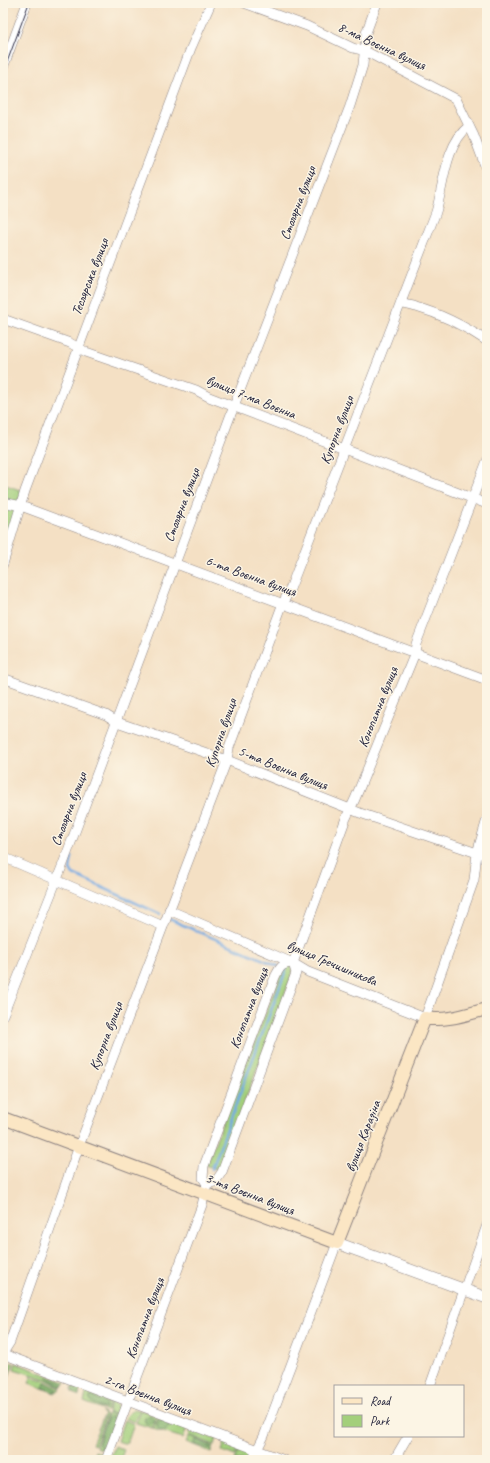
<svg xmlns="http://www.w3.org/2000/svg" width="490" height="1463" viewBox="0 0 490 1463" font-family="Caveat,sans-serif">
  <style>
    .green { fill: #a3cf7b; stroke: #62785b }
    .forest { fill: #82b26b; stroke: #526a53 }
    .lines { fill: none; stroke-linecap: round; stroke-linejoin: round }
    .stream { stroke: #74abe3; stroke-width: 2.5 }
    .minor-casing { stroke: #8b8180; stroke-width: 10 }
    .tertiary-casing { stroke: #8b8180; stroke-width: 12 }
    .secondary-casing { stroke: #8b8180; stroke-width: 14 }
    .minor { stroke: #fff; stroke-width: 9 }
    .tertiary { stroke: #fff; stroke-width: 11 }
    .secondary { stroke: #fbe6c4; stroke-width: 12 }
    .tram { stroke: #22223b; stroke-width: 1 }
    .labels { text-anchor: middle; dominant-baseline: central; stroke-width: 3; stroke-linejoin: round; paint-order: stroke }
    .street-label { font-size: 14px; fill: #22223b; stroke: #fcf5e5 }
  </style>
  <rect width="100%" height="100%" fill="#fcf5e5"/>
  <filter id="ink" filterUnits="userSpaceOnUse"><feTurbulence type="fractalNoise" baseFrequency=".025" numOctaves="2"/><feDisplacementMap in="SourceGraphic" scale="8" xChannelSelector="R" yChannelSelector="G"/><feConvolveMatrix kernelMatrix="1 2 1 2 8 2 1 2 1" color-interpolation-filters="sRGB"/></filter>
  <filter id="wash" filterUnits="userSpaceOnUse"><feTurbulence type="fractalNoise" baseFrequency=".012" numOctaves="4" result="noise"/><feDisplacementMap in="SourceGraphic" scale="16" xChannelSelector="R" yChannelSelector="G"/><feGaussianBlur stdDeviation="0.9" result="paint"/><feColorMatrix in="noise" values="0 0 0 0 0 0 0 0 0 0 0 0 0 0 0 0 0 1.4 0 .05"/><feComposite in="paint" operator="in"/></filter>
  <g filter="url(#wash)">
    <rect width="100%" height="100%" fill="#f4e0c4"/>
    <g class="green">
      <path d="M3 484 20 490 22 493 18 502 3 499Z"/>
      <path d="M3 505 14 508 16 513 3 556Z"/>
      <path d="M291 964 293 972 219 1170 206 1165 284 966Z"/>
      <path d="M7 1363H14L3 1392V1367Z"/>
      <path d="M16 1363 65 1382 61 1388 45 1379 14 1369Z"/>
      <path d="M31 1377 43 1380 60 1389 55 1393 29 1383Z"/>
      <path d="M87 1390 111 1399 107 1411 84 1402Z"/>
      <path d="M112 1400 119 1409 118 1416 108 1412Z"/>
      <path d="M133 1409 140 1410 134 1422 125 1418Z"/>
      <path d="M141 1410 157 1416 152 1428 136 1423Z"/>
      <path d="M102 1411 106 1415 95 1445 92 1444 104 1415Z"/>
      <path d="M108 1413 118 1417 105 1450 96 1447Z"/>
      <path d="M158 1417 187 1428 183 1438 153 1429Z"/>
      <path d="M124 1420 134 1424 127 1444 117 1441Z"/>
      <path d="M191 1429 217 1439 214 1445 189 1435Z"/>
      <path d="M189 1436 213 1446 211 1452 186 1442Z"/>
      <path d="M225 1442 239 1447 235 1456 222 1451Z"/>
      <path d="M115 1446 124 1450 120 1460 110 1458Z"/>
      <path d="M240 1447 249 1453 248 1460H235Z"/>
      <path d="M95 1451 104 1454 102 1460H92Z"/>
    </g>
    <g class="forest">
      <path d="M7 1365H10L9 1375 5 1376 3 1370Z"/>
      <path d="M46 1377 64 1384 61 1387Z"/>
      <path d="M45 1383 57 1390 53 1392 43 1388Z"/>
      <path d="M72 1386 80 1389 79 1396 72 1392Z"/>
      <path d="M91 1396 106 1402V1408H103L93 1403 89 1399Z"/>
      <circle cx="149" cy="1420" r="4.5"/>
      <path d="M110 1416 114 1419C113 1428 109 1442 102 1448L99 1445C100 1436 104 1422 110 1416Z"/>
      <circle cx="163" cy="1425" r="6"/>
      <path d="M197 1440 211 1447 210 1449 194 1444V1441Z"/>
    </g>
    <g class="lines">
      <g class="stream">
        <path d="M72 857 70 869 73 874 160 914"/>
        <path d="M169 919 278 966"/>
        <path d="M212 1169 286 970 282 968"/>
      </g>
    </g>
  </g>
  <g filter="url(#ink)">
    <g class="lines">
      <defs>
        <g id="minor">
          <path d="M244 3 307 26 353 48 365 51 456 99 474 136 487 171"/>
          <path d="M3 68 27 3"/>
          <path d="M401 303C406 305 411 305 416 307 441 314 466 327 487 341"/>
          <path d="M3 319 70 343 86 352 196 390 209 397 487 504"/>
          <path d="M3 502 21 506 487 680"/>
          <path d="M3 564 25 491 191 48 211 3"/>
          <path d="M3 678 106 715 117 722 227 760 360 813 477 853 487 854"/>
          <path d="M3 857 163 926"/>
          <path d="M169 910 293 963 308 972 425 1018 474 880 477 853 487 819"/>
          <path d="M3 1015 63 864 234 406 350 106 363 65 366 33 377 3"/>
          <path d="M207 1184 203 1178 204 1166 275 977C280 967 281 964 293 963"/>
          <path d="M3 1353 10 1342 79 1146 227 760 229 748 283 603 290 589 436 212C444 184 445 145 469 126"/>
          <path d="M3 1354 284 1460"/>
          <path d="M430 1386 487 1225"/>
          <path d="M106 1460 202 1205 207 1184 215 1182 222 1172 296 973 293 963 346 818 355 799 415 653 416 644 487 461"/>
          <path d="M252 1460 264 1436 337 1243"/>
          <path d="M394 1460 408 1436"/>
        </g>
        <path id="tertiary" d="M337 1243 487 1298"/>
        <path id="secondary" d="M3 1118 337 1243 425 1018C446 1022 467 1014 487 1009"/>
      </defs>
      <use href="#minor" class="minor-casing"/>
      <use href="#tertiary" class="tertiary-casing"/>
      <use href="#secondary" class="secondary-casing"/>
      <use href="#minor" class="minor"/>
      <use href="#tertiary" class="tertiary"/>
      <use href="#secondary" class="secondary"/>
      <path class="tram" d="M3 73 29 3"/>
    </g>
  </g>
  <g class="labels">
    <g class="street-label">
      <text transform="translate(382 46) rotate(25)">8-ма Воєнна вулиця</text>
      <text transform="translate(298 203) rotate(-69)">Столярна вулиця</text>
      <text transform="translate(90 277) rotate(-69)">Теслярська вулиця</text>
      <text transform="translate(251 397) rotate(22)">вулиця 7-ма Воєнна</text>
      <text transform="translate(337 430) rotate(-69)">Купорна вулиця</text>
      <text transform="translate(182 505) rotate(-69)">Столярна вулиця</text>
      <text transform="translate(251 576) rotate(20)">6-та Воєнна вулиця</text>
      <text transform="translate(378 707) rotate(-68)">Конопатна вулиця</text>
      <text transform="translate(221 733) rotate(-71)">Купорна вулиця</text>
      <text transform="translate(283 768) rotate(22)">5-та Воєнна вулиця</text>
      <text transform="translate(69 809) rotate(-69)">Столярна вулиця</text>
      <text transform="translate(332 963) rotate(23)">вулиця Гречишникова</text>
      <text transform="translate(249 1008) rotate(-69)">Конопатна вулиця</text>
      <text transform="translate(106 1036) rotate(-69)">Купорна вулиця</text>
      <text transform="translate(363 1136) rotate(-69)">вулиця Каразіна</text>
      <text transform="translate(250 1194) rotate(21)">3-тя Воєнна вулиця</text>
      <text transform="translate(145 1318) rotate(-69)">Конопатна вулиця</text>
      <text transform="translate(148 1395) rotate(21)">2-га Воєнна вулиця</text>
    </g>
  </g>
  <rect width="490" height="1463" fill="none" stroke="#fcf5e5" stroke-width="16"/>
  <rect x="334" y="1385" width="130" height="52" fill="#fcf5e5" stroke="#a5a1a1"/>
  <rect x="342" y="1398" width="20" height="6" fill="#fbe6c4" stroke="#a5a1a1"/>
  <text x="370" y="1405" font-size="12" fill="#22223b">Road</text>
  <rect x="342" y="1415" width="20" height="12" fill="#a3cf7b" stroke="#a5a1a1"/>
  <text x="370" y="1425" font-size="12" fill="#22223b">Park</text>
</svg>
